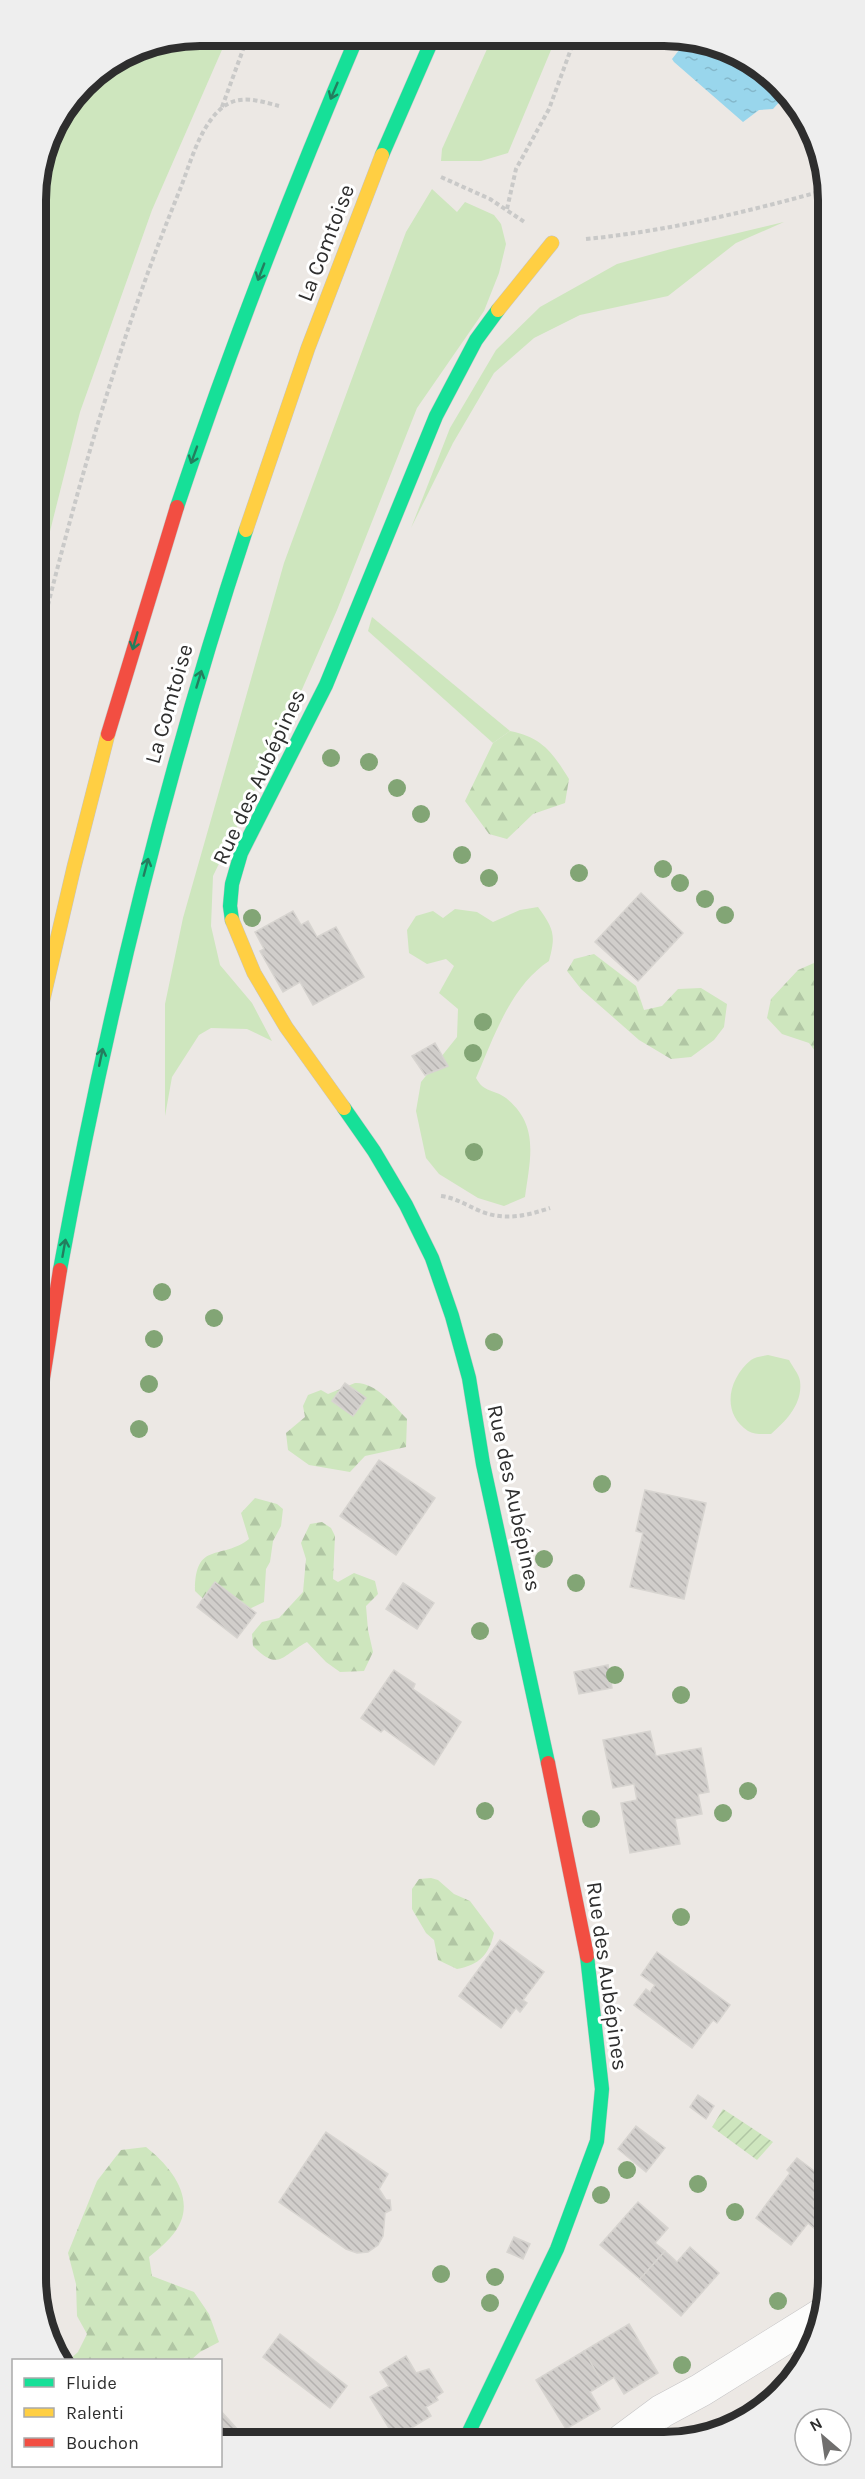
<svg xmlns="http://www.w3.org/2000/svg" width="865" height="2479" viewBox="0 0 865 2479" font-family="Karla,sans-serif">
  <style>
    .grass { fill: #cee6be }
    .forest { fill: url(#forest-firs) }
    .garden { fill: url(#garden-furrows) }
    .water { fill: url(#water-ripples) }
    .building { fill: url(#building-back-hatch); stroke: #d7d4d0; stroke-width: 1.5 }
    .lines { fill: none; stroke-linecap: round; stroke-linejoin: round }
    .street-casing { stroke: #c5c4c5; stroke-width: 34 }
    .fast-casing { stroke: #c5c4c5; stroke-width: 15 }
    .slow-casing { stroke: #c5c4c5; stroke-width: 15 }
    .jam-casing { stroke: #c5c4c5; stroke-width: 15 }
    .path { stroke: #c9c9c8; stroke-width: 4; stroke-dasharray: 4.5 3; stroke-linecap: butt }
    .street { stroke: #fcfcfb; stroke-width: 33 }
    .fast { stroke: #16e098; stroke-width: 14 }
    .slow { stroke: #ffcf43; stroke-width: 14 }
    .jam { stroke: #f24e42; stroke-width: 14 }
    .tree { fill: #82a575 }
    .oneway { stroke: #237e5e }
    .labels { text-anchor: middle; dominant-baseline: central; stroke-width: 6; stroke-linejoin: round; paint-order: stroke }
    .street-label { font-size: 22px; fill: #2e2e2e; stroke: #fff }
    .rim { fill: none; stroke: #2e2e2e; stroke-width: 8 }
  </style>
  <defs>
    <pattern id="forest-firs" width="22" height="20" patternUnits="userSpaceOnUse" patternTransform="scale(1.5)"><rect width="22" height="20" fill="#cee6be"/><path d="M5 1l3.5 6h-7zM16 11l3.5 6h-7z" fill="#b1c6a4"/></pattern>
    <pattern id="garden-furrows" width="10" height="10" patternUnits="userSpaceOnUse" patternTransform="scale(1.5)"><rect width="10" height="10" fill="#cee6be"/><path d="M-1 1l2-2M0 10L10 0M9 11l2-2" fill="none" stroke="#b1c6a4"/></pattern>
    <pattern id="water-ripples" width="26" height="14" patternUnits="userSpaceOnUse" patternTransform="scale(1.5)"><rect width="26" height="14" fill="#99d6ec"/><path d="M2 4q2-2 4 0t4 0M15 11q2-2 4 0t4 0" fill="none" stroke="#84b8cb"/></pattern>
    <pattern id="building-back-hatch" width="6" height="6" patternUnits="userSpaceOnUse" patternTransform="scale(1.5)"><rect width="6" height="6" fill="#d1cecb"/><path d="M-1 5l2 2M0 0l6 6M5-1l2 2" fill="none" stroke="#b4b1af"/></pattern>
  </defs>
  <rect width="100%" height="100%" fill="#ece8e4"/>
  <g class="grass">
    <path d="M201 36H228L152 210 80 412 37 583 36 190 53 128 92 77 138 48Z"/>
    <path d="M492 38H556L508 153 481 161H441L442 149Z"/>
    <path d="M432 189 457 212 465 202 494 215 501 224 506 244 499 273 484 311 417 408 337 610 285 728 213 876 211 926 220 965 252 1003 272 1041 247 1029 211 1028 199 1035 172 1077 165 1116V1004L183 918 284 563 406 232Z"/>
    <path d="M784 222 736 243 668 296 580 315 534 338 494 373 453 443 411 528 450 428 496 350 540 307 617 264 671 249Z"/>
    <path d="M372 617 510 731 493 743 368 631Z"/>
    <path d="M538 907C554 929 556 935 549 961 510 987 494 1037 476 1078 484 1093 494 1089 506 1098 540 1125 530 1159 525 1197L504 1206 478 1198 439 1174 426 1158 416 1111 421 1082 457 1037 458 1009 439 993 454 966 446 959 427 964 409 953 407 930 416 916 433 911 443 918 455 909 477 912 493 922 520 910Z"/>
    <path d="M768 1355 789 1360C792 1366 799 1374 800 1381 803 1404 786 1421 771 1434 764 1434 754 1435 748 1431 721 1413 728 1379 751 1360 755 1357 763 1356 768 1355Z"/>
  </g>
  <g class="forest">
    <path d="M510 731C543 738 552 752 569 779L565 803 533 814 507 839 489 834 465 801 493 743Z"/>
    <path d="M594 954 636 986 644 1010 662 1006 678 989 701 988 727 1004 724 1027 714 1040 691 1057 671 1059 639 1040 581 989 567 971 574 959Z"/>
    <path d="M814 963 827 969V1061L822 1060 809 1043 782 1034 767 1018 771 999 798 970Z"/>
    <path d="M355 1383C376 1382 393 1405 407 1419L406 1447 365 1456 350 1472 309 1465 288 1450 286 1433 305 1417 303 1406 308 1395 321 1390 328 1394Z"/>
    <path d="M255 1498 277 1504 283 1509 281 1526 273 1541 270 1562 266 1569 264 1602 241 1613 222 1617 195 1591C195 1540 221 1561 249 1539L241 1513Z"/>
    <path d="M322 1522 331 1528 335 1536 333 1579 338 1582 354 1573 375 1581 378 1594 366 1606 368 1630 373 1652 364 1671 340 1672 326 1662 307 1642C281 1656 279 1672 253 1646L252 1634 262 1622 279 1618 303 1592 306 1559 301 1543 310 1524Z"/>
    <path d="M431 1878 438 1880 454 1894 470 1901 494 1933C489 1955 479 1965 457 1969L438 1960 434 1940 426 1933 412 1909V1889L419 1879Z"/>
    <path d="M146 2147C174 2169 201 2205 170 2238 164 2245 156 2251 149 2257L152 2276 194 2292 209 2314 219 2342 200 2352 191 2360H69L78 2352 87 2334 77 2316 76 2284 68 2253 97 2181 121 2150Z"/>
  </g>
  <path class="garden" d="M723 2109 773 2142 757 2160 712 2127Z"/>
  <path class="water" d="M697 39 774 82 784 91 782 99 773 109 759 110 743 122 674 62 672 59 687 40Z"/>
  <g class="building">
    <path d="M641 893 683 933 638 981 595 942Z"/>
    <path d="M293 911 301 925 308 921 317 937 336 927 364 977 313 1005 300 982 283 992 260 951 264 949 255 932Z"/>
    <path d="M435 1043 448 1066 425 1075 412 1056Z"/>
    <path d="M345 1383 366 1398 353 1416 332 1401Z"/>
    <path d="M379 1460 435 1498 396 1555 340 1516Z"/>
    <path d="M645 1490 706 1503 684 1599 630 1587 643 1533 636 1531Z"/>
    <path d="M215 1582 256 1613 237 1638 197 1607Z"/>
    <path d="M403 1583 434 1603 417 1629 386 1609Z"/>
    <path d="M608 1665 612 1688 579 1694 574 1672Z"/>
    <path d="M394 1670 415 1684 413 1689 461 1722 434 1765 384 1729 381 1732 361 1718Z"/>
    <path d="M650 1731 656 1756 701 1748 709 1792 698 1794 702 1814 675 1819 680 1844 630 1853 621 1803 637 1800 634 1784 613 1788 603 1740Z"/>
    <path d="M500 1940 544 1972 523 2000 527 2003 520 2012 516 2008 501 2028 459 1996Z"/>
    <path d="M657 1952 730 2005 717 2023 713 2020 692 2048 634 2005 646 1989 650 1992 655 1985 641 1975Z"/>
    <path d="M698 2095 714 2106 706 2119 690 2107Z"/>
    <path d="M636 2126 665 2148 646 2172 618 2149Z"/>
    <path d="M326 2132 388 2174 379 2189 386 2200H390L391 2210 385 2213 383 2236 378 2245 368 2252 357 2253 346 2249 279 2202Z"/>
    <path d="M797 2158 829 2182V2195L817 2211 826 2218 816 2230 808 2223 791 2245 756 2218 790 2173 787 2170Z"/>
    <path d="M638 2202 668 2228 655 2243 665 2251 640 2279 600 2245Z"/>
    <path d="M514 2237 530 2244 523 2259 507 2252Z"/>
    <path d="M690 2247 719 2273 681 2316 640 2279 665 2251 677 2262Z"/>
    <path d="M629 2324 658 2373 624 2394 614 2377 603 2384 584 2351Z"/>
    <path d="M280 2334 347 2386 330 2408 263 2357Z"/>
    <path d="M584 2351 603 2384 590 2392 600 2409 566 2429 536 2380Z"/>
    <path d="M406 2356 416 2373 429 2369 443 2392 436 2397 438 2400 426 2407 431 2416 395 2438 370 2397 389 2386 380 2372Z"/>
    <path d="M220 2410 247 2440H220Z"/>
  </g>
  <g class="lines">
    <defs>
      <path id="street" d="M623 2440 662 2411 701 2390 823 2314"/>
      <g id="fast">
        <path d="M382 155 433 38"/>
        <path d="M177 507C230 348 291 192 357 37"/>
        <path d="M232 920 230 906 232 884 241 853 326 685 436 416 476 340 498 310"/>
        <path d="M344 1108 374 1151 406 1205 432 1258 452 1316 469 1378 483 1464 548 1763"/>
        <path d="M60 1270C106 1019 166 772 246 530"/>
        <path d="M465 2440 557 2249 597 2141 602 2089 587 1956"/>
      </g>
      <g id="slow">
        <path d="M498 310 552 243"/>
        <path d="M246 530 308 348 382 155"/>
        <path d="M232 920 254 973 286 1027 344 1108"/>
        <path d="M38 1021 74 867 108 734"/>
      </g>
      <g id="jam">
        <path d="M108 734 177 507"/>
        <path d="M38 1410 60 1270"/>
        <path d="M548 1763 587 1956"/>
      </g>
    </defs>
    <use href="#street" class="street-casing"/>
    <use href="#fast" class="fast-casing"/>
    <use href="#slow" class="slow-casing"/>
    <use href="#jam" class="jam-casing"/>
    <g class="path">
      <path d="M222 107 248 36"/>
      <path d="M441 177 490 199 526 223"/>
      <path d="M507 209 516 169 549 109 575 38"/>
      <path d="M586 239C668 231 746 212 826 190"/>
      <path d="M37 649C75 494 119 339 179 192 190 165 199 126 223 107 240 94 260 101 279 106"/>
      <path d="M441 1196C456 1198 466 1205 480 1211 504 1221 526 1216 550 1208"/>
    </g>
    <use href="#street" class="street"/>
    <use href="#fast" class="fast"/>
    <use href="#slow" class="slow"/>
    <use href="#jam" class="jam"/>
  </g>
  <g class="tree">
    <circle cx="331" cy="758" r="9"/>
    <circle cx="369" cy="762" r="9"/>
    <circle cx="397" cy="788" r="9"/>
    <circle cx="421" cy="814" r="9"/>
    <circle cx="462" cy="855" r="9"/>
    <circle cx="663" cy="869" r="9"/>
    <circle cx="579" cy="873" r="9"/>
    <circle cx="489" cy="878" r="9"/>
    <circle cx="680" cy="883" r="9"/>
    <circle cx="705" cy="899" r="9"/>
    <circle cx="725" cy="915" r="9"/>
    <circle cx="252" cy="918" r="9"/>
    <circle cx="483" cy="1022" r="9"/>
    <circle cx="473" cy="1053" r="9"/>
    <circle cx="474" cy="1152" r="9"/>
    <circle cx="162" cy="1292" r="9"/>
    <circle cx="214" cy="1318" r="9"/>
    <circle cx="154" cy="1339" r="9"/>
    <circle cx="494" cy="1342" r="9"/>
    <circle cx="149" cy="1384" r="9"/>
    <circle cx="139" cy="1429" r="9"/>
    <circle cx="602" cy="1484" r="9"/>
    <circle cx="544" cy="1559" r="9"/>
    <circle cx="576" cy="1583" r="9"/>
    <circle cx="480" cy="1631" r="9"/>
    <circle cx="615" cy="1675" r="9"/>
    <circle cx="681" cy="1695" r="9"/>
    <circle cx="748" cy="1791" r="9"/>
    <circle cx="485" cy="1811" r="9"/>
    <circle cx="723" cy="1813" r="9"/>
    <circle cx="591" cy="1819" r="9"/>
    <circle cx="681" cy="1917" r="9"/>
    <circle cx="627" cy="2170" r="9"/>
    <circle cx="698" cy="2184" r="9"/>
    <circle cx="601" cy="2195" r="9"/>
    <circle cx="735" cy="2212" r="9"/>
    <circle cx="441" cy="2274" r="9"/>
    <circle cx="495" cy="2277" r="9"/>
    <circle cx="778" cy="2301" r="9"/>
    <circle cx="490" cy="2303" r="9"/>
    <circle cx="682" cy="2365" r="9"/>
  </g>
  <defs><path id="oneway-shaft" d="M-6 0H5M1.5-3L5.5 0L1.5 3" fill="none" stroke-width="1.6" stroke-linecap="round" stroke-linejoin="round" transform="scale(1.5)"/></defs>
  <g class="oneway">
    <use href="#oneway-shaft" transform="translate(334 91) rotate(113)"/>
    <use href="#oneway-shaft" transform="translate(261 272) rotate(111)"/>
    <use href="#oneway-shaft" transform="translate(194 455) rotate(110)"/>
    <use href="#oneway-shaft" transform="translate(135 641) rotate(106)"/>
    <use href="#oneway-shaft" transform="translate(199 679) rotate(-73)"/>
    <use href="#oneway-shaft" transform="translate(146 867) rotate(-75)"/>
    <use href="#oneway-shaft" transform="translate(101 1057) rotate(-78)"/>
    <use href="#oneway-shaft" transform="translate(64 1248) rotate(-80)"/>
  </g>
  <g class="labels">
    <g class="street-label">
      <text transform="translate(326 243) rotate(-69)">La Comtoise</text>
      <text transform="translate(169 704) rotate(-74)">La Comtoise</text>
      <text transform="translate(259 777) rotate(-65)">Rue des Aubépines</text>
      <text transform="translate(514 1498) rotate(78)">Rue des Aubépines</text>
      <text transform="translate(607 1976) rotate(82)">Rue des Aubépines</text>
    </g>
  </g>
  <path d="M0 0H865V2479H0ZM200 46H664A154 154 0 0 1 818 200V2278A154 154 0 0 1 664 2432H200A154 154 0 0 1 46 2278V200A154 154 0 0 1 200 46Z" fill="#eee" fill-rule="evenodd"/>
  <path class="rim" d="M200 46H664A154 154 0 0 1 818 200V2278A154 154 0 0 1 664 2432H200A154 154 0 0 1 46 2278V200A154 154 0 0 1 200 46Z"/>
  <rect x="12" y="2359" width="210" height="108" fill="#ffffff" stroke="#ababab" stroke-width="1.5"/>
  <rect x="24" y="2378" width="30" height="9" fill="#16e098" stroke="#ababab" stroke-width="1.5"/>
  <text x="66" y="2389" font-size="18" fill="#2e2e2e">Fluide</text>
  <rect x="24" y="2408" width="30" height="9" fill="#ffcf43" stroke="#ababab" stroke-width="1.5"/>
  <text x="66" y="2419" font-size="18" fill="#2e2e2e">Ralenti</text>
  <rect x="24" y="2438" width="30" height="9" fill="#f24e42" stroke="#ababab" stroke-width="1.5"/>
  <text x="66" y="2449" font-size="18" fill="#2e2e2e">Bouchon</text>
  <g transform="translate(823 2437) rotate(331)"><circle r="28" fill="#ffffff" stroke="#ababab" stroke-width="1.5"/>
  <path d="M0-4.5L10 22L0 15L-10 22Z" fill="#706f6e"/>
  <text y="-9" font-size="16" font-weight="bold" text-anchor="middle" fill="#2e2e2e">N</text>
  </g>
</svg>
